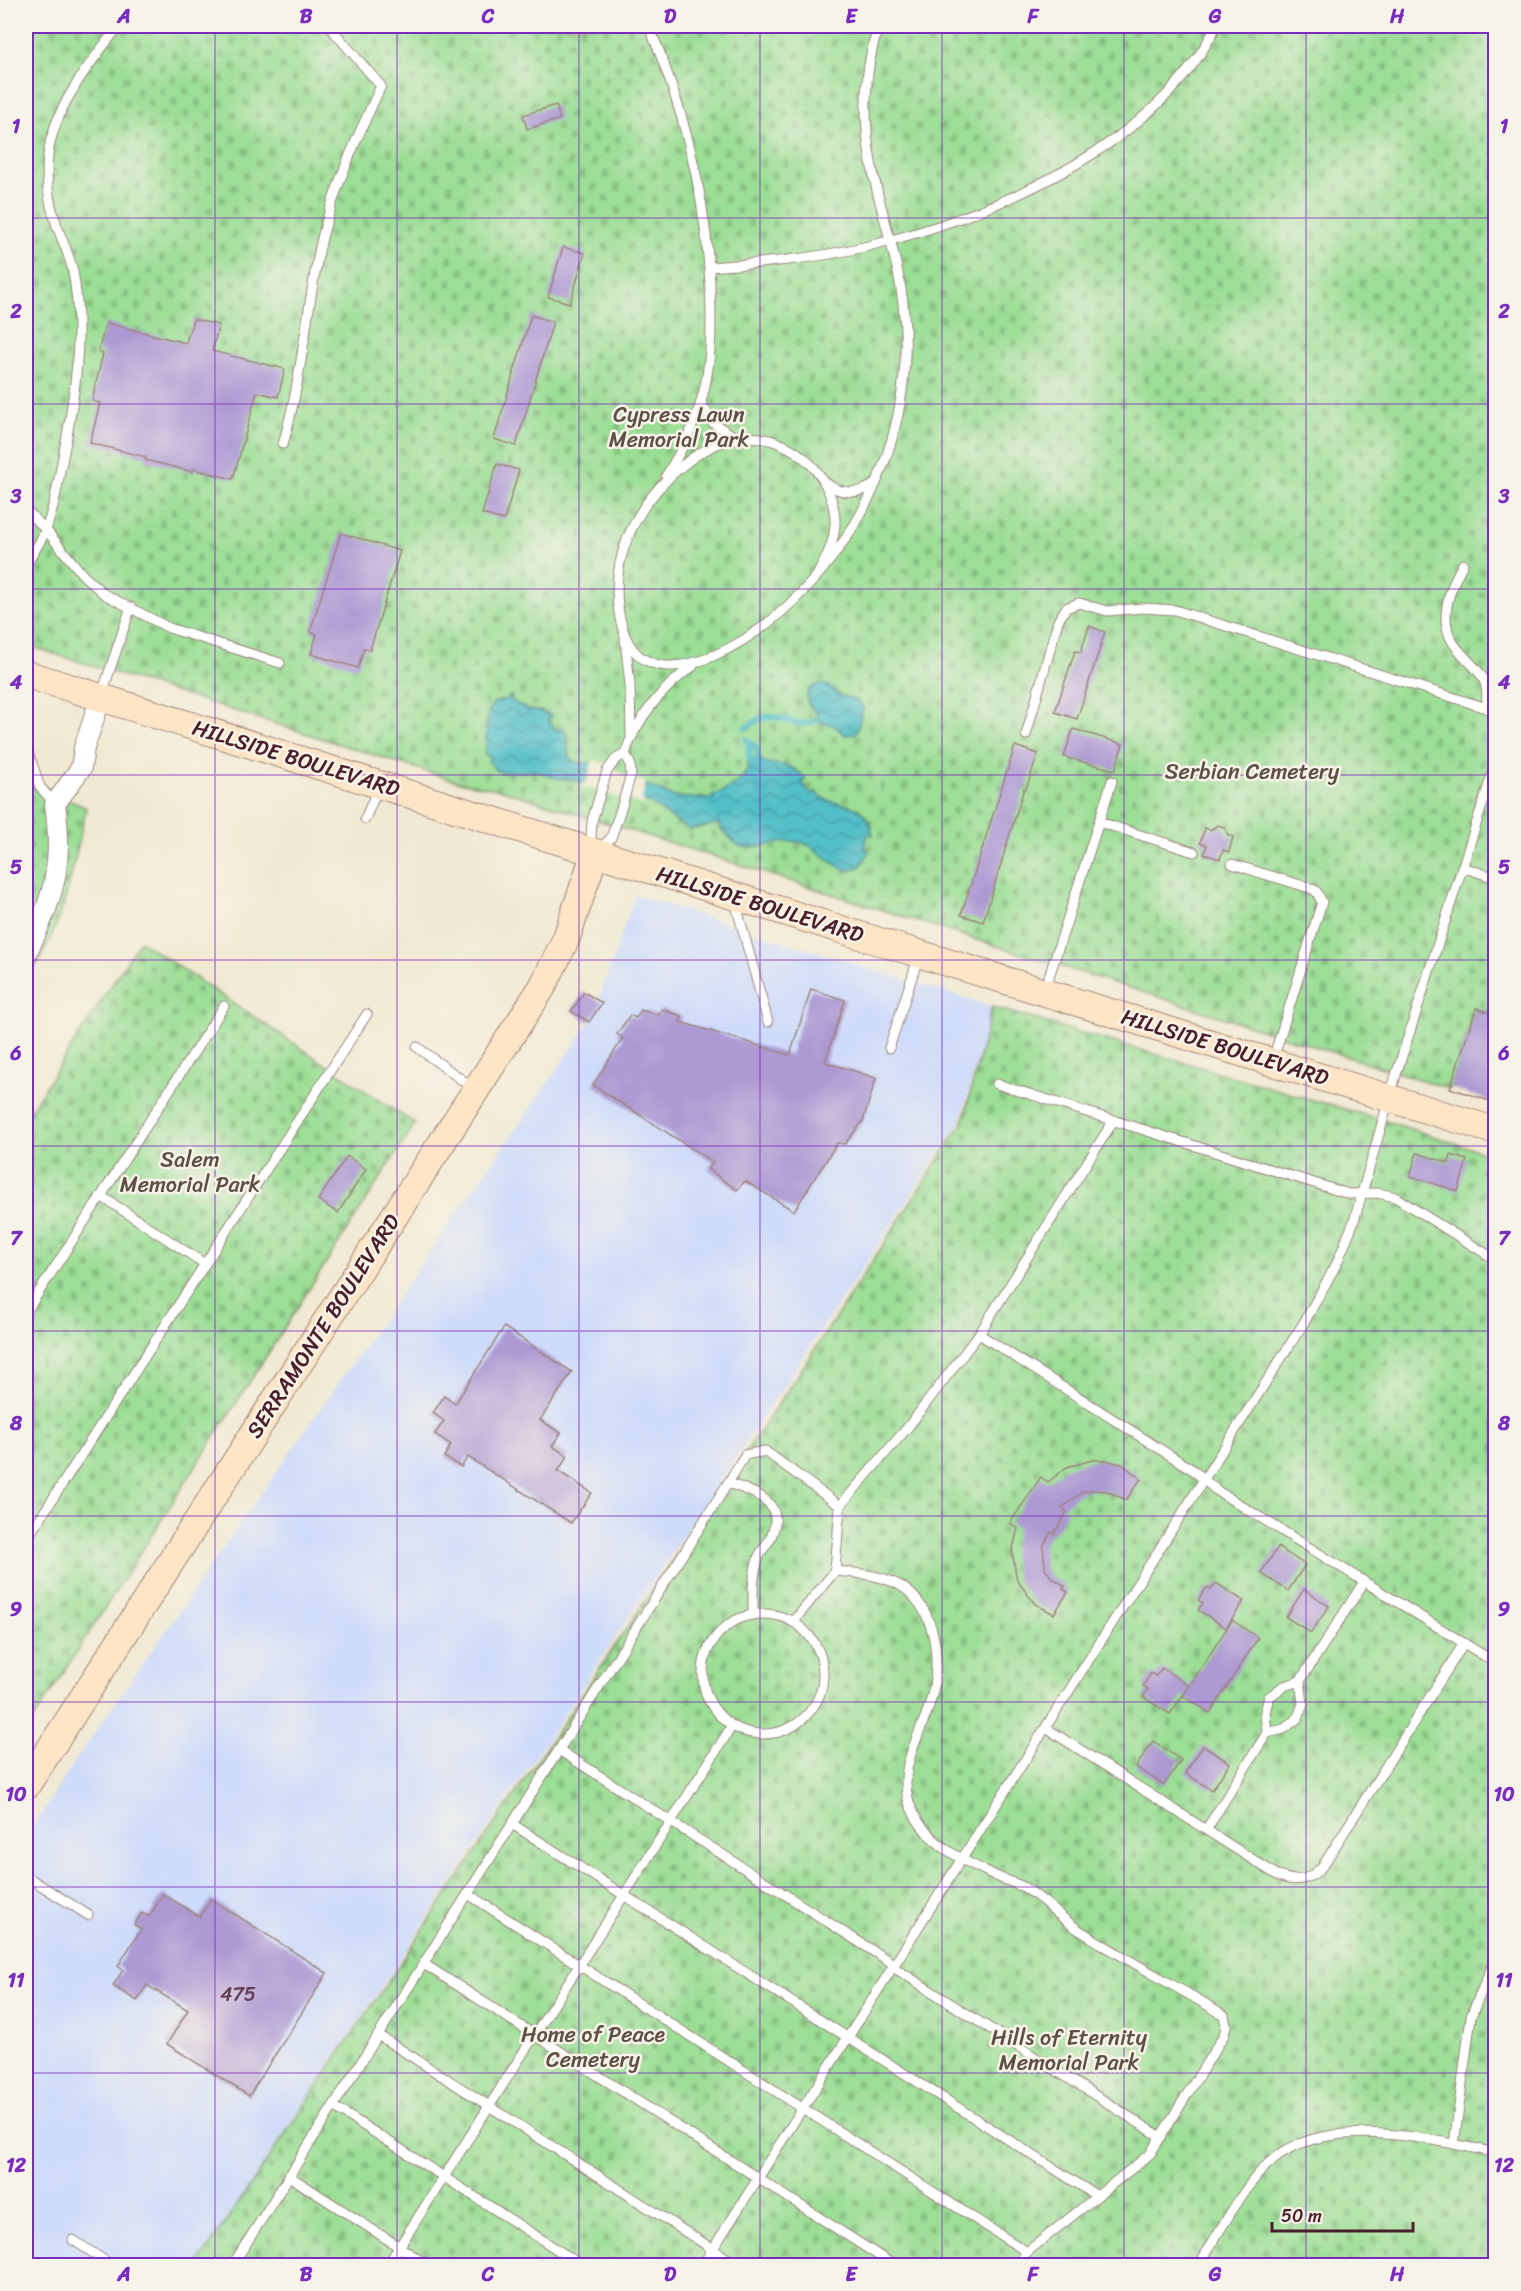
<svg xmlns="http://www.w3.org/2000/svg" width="1521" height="2291" viewBox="0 0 1521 2291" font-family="Sriracha,sans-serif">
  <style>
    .built { fill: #cedbfa }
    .cemetery { fill: url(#cemetery-stones); stroke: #727e60; stroke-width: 1.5 }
    .water { fill: url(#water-waves); stroke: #4e707a; stroke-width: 1.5 }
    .pier { fill: #f1e9d2 }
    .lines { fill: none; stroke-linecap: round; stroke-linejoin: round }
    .stream { stroke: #52c0c8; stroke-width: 6 }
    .building { fill: #ad99d3 }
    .lane-casing { stroke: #9e847e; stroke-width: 11 }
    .street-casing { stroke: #9e847e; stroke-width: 22 }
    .secondary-casing { stroke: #9e847e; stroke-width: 29 }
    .lane { stroke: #fff; stroke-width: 9 }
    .street { stroke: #fff; stroke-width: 20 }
    .secondary { stroke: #fde5c5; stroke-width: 27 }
    .grid { fill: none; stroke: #7b2cbf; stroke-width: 1.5; stroke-opacity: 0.55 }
    .labels { text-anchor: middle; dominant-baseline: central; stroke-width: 5; stroke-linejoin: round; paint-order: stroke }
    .number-label { font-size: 20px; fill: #633e55 }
    .park-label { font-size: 22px; fill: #5e4f46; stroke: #f7f3e8 }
    .street-label { font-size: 22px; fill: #4a1f2b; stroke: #f7f3e8 }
    .neatline { fill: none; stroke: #7b2cbf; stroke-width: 2 }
    .grid-label { font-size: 20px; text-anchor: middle; font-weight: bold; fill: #7b2cbf }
  </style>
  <defs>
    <pattern id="cemetery-stones" width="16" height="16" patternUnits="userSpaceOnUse" patternTransform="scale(1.5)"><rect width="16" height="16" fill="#9bde95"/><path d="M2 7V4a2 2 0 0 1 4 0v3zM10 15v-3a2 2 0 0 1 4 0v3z" fill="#87be81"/></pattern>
    <pattern id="water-waves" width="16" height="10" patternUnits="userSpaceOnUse" patternTransform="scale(1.5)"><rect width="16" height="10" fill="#52c0c8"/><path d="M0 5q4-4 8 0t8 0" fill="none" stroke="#469ba3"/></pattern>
  </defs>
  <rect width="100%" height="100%" fill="#f7f3e8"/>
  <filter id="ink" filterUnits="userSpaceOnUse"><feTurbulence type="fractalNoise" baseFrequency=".0167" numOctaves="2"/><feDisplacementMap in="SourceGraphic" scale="12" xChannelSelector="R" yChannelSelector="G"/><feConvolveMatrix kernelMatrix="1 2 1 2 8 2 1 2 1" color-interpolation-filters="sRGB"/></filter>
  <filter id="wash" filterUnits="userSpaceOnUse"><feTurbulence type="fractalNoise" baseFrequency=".008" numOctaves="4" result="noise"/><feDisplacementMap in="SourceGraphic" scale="24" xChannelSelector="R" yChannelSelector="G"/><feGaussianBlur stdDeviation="1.35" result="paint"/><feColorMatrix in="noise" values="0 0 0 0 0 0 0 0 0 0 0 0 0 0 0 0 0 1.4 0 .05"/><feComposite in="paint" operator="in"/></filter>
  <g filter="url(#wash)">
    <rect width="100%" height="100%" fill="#f1e9d2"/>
    <path class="built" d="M635 895 992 1007 960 1122 196 2265H26V1837L77 1758 592 1019Z"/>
    <g class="cemetery">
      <path d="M26 26H1495L1496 1014 1475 1008 1450 1089 502 790 463 783 26 645Z"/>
      <path d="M26 775 51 791 86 808C71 875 66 923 26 981Z"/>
      <path d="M140 941 415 1124 26 1731V1117Z"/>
      <path d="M992 1007 1389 1122 1495 1156V2265L196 2266 806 1363 963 1122Z"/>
    </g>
    <g class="water">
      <path d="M820 684 829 686 839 695 857 700 861 704 863 710C859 718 860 729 855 734L845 735 833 725 815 721 817 713 808 704 806 696 812 687Z"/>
      <path d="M509 696H512L511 700 528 710 541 711 552 716 548 720 558 731 563 727C572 738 564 753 574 762L599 764 674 797 714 799 712 796C724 791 743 783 747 769 749 766 748 762 749 759L758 758C768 769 787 757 806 779L802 782 811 794 815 791C829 812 866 792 873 835L868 834 864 848 869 850C853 898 823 846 800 842 781 838 755 852 740 846 731 842 728 832 719 828L720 823 689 830 651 804 574 780 555 778 538 771 502 773 496 770 488 761 490 758 485 754 488 712 494 702 508 699Z"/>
    </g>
    <path class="pier" d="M593 760 606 763 623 774 646 782 642 799 645 805 579 786 587 782Z"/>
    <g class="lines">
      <g class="stream">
        <path d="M745 728C752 724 758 718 767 717 786 715 794 729 815 721"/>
        <path d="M746 739 757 748 758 758"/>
        <path d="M748 742 749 759"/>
      </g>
    </g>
    <g id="blocks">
      <g class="building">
        <path d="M556 105 560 119 527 129 523 115Z"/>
        <path d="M563 247 585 253 570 303 548 297Z"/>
        <path d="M531 315 553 322 516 446 494 439Z"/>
        <path d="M193 319 219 325 212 351 285 369 278 397 257 392 233 479 193 469V472L145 460 146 457 90 443 100 403 92 401 103 353 98 352 106 323 186 343Z"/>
        <path d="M497 464 519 470 504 520 482 514Z"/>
        <path d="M341 533 400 551 370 650 364 648 358 668 311 654 317 634 310 632Z"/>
        <path d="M1089 626 1105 632 1077 719 1055 712 1075 651 1081 652Z"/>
        <path d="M1073 729 1123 744 1115 770 1064 757Z"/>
        <path d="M1015 746 1038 754 1026 789 1024 788 983 922 961 915Z"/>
        <path d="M1218 825 1224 827 1228 835 1233 837 1229 852 1223 850 1220 859 1204 854 1207 845 1200 843 1205 828 1210 830Z"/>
        <path d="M811 989 845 1000 825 1062 876 1078 863 1121 845 1144 837 1143 794 1211 745 1181 737 1190 708 1169 713 1162 593 1085 623 1038 617 1034 630 1015 636 1018 641 1010 659 1015 661 1009 682 1016 680 1022 790 1055Z"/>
        <path d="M584 992 602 1003 589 1022 571 1011Z"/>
        <path d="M1476 1008 1496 1015V1103L1450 1088Z"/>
        <path d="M1417 1153 1449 1163 1451 1155 1467 1160 1458 1191 1410 1176Z"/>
        <path d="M347 1156 366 1169 338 1213 318 1200Z"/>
        <path d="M504 1327 572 1372 540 1420 561 1433 552 1446 568 1456 558 1471 592 1493 571 1523 468 1457 461 1467 444 1457 451 1445 435 1434 444 1421 433 1413 444 1396 455 1404Z"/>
        <path d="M1093 1460H1104L1122 1464 1141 1479 1126 1500 1107 1491 1091 1490 1082 1492 1062 1508 1067 1512 1054 1534 1051 1532 1043 1546 1045 1568 1051 1577 1065 1586 1063 1589 1068 1592 1054 1614 1035 1604 1017 1580 1012 1552 1018 1528 1010 1523 1041 1477 1048 1482 1067 1467Z"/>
        <path d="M1278 1547 1305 1565 1288 1591 1261 1573Z"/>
        <path d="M1216 1583 1244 1601 1226 1628 1198 1610 1203 1603 1198 1600 1207 1587 1211 1590Z"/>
        <path d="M1304 1589 1329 1606 1311 1633 1286 1617Z"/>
        <path d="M1232 1620 1258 1638 1210 1713 1183 1696Z"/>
        <path d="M1162 1668 1189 1686 1170 1714 1143 1697 1148 1689 1143 1686 1151 1673 1156 1676Z"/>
        <path d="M1153 1741 1181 1760 1164 1785 1136 1767Z"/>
        <path d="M1203 1746 1230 1763 1212 1790 1185 1773Z"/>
        <path d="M163 1894 200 1917 211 1899 327 1973 249 2096 167 2044 188 2010 147 1985 137 2001 113 1986 123 1970 118 1966 141 1929 134 1925 142 1913 149 1917Z"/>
      </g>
    </g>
  </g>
  <g filter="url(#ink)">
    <use href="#blocks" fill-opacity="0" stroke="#9e847e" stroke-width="1.5"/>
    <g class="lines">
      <defs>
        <g id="lane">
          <path d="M649 26C684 109 706 194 710 285 712 325 712 364 701 402 693 428 680 454 666 476"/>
          <path d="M1475 26 1496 32"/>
          <path d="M710 267C761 263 813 259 864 247 988 218 1158 146 1216 26"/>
          <path d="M701 403 713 423 737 438"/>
          <path d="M283 444C303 376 306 307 322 238 335 185 358 135 381 86L329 26"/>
          <path d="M826 483C842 495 860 495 876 483"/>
          <path d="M26 510 46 530 83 575 104 594 169 628 280 663"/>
          <path d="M1463 564C1449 589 1436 623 1457 648 1476 672 1491 674 1486 708"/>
          <path d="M26 565C33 553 41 542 46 529 54 509 57 488 61 467 74 403 85 336 73 272 69 252 59 235 54 216 46 192 45 163 51 139 62 97 93 59 119 26"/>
          <path d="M815 579C825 561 836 540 835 519 832 470 787 432 739 438 717 441 699 452 682 466 633 506 604 567 623 630 637 674 678 671 713 656 756 637 792 606 822 570 888 491 917 391 901 289 895 251 882 215 874 177 863 129 862 72 879 26"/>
          <path d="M625 639 630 685 631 736"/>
          <path d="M101 696 131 607"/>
          <path d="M1026 735 1058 621 1066 608 1079 603 1107 611 1143 608 1175 610 1496 711"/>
          <path d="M26 746 40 787 55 804"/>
          <path d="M625 754 616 759 607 771 592 821 591 839 595 853 611 838 621 809 631 774 630 763 625 754C636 719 663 687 693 666"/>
          <path d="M365 819 379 786"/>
          <path d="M1099 822 1194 852"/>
          <path d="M1232 864 1310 888 1316 891 1322 902 1273 1059"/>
          <path d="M1462 867 1496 878"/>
          <path d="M735 901 768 1022"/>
          <path d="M1045 989 1112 781"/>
          <path d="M417 1047 473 1088"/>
          <path d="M889 1048 919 956"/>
          <path d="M997 1084 1349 1194 1378 1193 1395 1197 1496 1260"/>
          <path d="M101 1196 205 1264"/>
          <path d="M26 1312 224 1006"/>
          <path d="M979 1334 1193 1470 1216 1490 1496 1663"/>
          <path d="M26 1540 367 1014"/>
          <circle cx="763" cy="1674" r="60"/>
          <path d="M753 1615C753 1596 752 1577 758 1559 760 1552 766 1546 770 1539 788 1502 756 1493 728 1483L745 1455 765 1451 840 1506"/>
          <path d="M793 1622 835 1571"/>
          <path d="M1046 1728 1277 1875C1295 1884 1312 1880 1324 1864L1464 1643"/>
          <path d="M1267 1733 1284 1729 1298 1718 1303 1703 1300 1681 1364 1582"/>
          <path d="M559 1750 895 1965"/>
          <path d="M512 1824 1097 2196"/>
          <path d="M1206 1830 1267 1733 1265 1712 1269 1697 1284 1686 1300 1681"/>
          <path d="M26 1876 88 1915"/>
          <path d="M468 1894 1027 2252"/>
          <path d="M424 1964 895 2266"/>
          <path d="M893 1967 1161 2137"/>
          <path d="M378 2035 739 2266"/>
          <path d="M333 2106 583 2266"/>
          <path d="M1454 2144 1471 2016 1496 1957"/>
          <path d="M289 2176 429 2266"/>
          <path d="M73 2240 113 2266"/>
          <path d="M232 2266 728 1483"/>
          <path d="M250 2266H266"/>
          <path d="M387 2266 732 1726"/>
          <path d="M702 2266 1305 1321 1337 1263 1354 1221 1396 1075 1496 762"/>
          <path d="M1017 2266 1027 2252 1150 2154 1224 2035 1226 2026 1224 2015C1176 1986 1126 1960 1079 1930 1060 1918 1045 1900 1025 1888 1015 1882 1002 1880 992 1874 961 1860 927 1843 912 1810 895 1772 918 1741 929 1706 940 1672 940 1627 915 1598 897 1576 861 1573 835 1571L840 1506 908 1427 979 1334 1114 1120"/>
          <path d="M1198 2266C1218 2235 1245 2183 1271 2161 1325 2113 1432 2139 1496 2153"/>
        </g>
        <path id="street" d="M26 954C53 900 64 866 55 804L81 768 84 748 101 697"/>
        <g id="secondary">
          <path d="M26 674 881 942 1496 1131"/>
          <path d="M26 1786 543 986 566 939 595 853"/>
        </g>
      </defs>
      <use href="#lane" class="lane-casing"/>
      <use href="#street" class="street-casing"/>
      <use href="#secondary" class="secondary-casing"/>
      <use href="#lane" class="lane"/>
      <use href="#street" class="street"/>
      <use href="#secondary" class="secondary"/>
    </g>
  </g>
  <path class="grid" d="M215 26V2266M397 26V2266M579 26V2266M760 26V2266M942 26V2266M1124 26V2266M1306 26V2266M26 218H1496M26 404H1496M26 589H1496M26 775H1496M26 960H1496M26 1146H1496M26 1331H1496M26 1516H1496M26 1702H1496M26 1887H1496M26 2073H1496"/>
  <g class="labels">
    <g class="number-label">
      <text x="238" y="1994">475</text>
    </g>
    <g class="park-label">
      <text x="679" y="414">Cypress Lawn<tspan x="679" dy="25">Memorial Park</tspan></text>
      <text x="1252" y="771">Serbian Cemetery</text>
      <text x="190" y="1159">Salem<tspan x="190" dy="25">Memorial Park</tspan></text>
      <text x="593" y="2034">Home of Peace<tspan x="593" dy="25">Cemetery</tspan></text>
      <text x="1069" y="2037">Hills of Eternity<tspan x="1069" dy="25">Memorial Park</tspan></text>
    </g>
    <g class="street-label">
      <text transform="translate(296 758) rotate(17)">HILLSIDE BOULEVARD</text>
      <text transform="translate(760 904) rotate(17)">HILLSIDE BOULEVARD</text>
      <text transform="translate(1225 1047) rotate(17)">HILLSIDE BOULEVARD</text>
      <text transform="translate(323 1326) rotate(-57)">SERRAMONTE BOULEVARD</text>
    </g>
  </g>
  <rect width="1521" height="2291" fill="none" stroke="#f7f3e8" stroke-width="66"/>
  <path d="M1272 2222v9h141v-9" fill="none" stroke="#4a1f2b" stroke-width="3"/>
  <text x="1281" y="2222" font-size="18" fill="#4a1f2b" stroke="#f7f3e8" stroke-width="4.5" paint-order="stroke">50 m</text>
  <rect x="33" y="33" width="1455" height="2225" class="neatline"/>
  <g class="grid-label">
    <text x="124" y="23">A</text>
    <text x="306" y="23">B</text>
    <text x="488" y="23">C</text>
    <text x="670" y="23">D</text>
    <text x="851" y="23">E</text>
    <text x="1033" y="23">F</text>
    <text x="1215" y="23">G</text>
    <text x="1397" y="23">H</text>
    <text x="16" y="133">1</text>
    <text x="1504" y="133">1</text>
    <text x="16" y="318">2</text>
    <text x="1504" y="318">2</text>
    <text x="16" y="503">3</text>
    <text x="1504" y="503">3</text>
    <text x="16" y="689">4</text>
    <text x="1504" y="689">4</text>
    <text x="16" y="874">5</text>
    <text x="1504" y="874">5</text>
    <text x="16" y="1060">6</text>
    <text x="1504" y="1060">6</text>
    <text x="16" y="1245">7</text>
    <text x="1504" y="1245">7</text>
    <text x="16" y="1430">8</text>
    <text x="1504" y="1430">8</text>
    <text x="16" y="1616">9</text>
    <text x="1504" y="1616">9</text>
    <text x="16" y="1801">10</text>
    <text x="1504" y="1801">10</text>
    <text x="16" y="1987">11</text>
    <text x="1504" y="1987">11</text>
    <text x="16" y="2172">12</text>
    <text x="1504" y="2172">12</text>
    <text x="124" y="2281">A</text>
    <text x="306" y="2281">B</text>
    <text x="488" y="2281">C</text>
    <text x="670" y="2281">D</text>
    <text x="851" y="2281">E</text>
    <text x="1033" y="2281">F</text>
    <text x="1215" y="2281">G</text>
    <text x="1397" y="2281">H</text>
  </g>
</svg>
